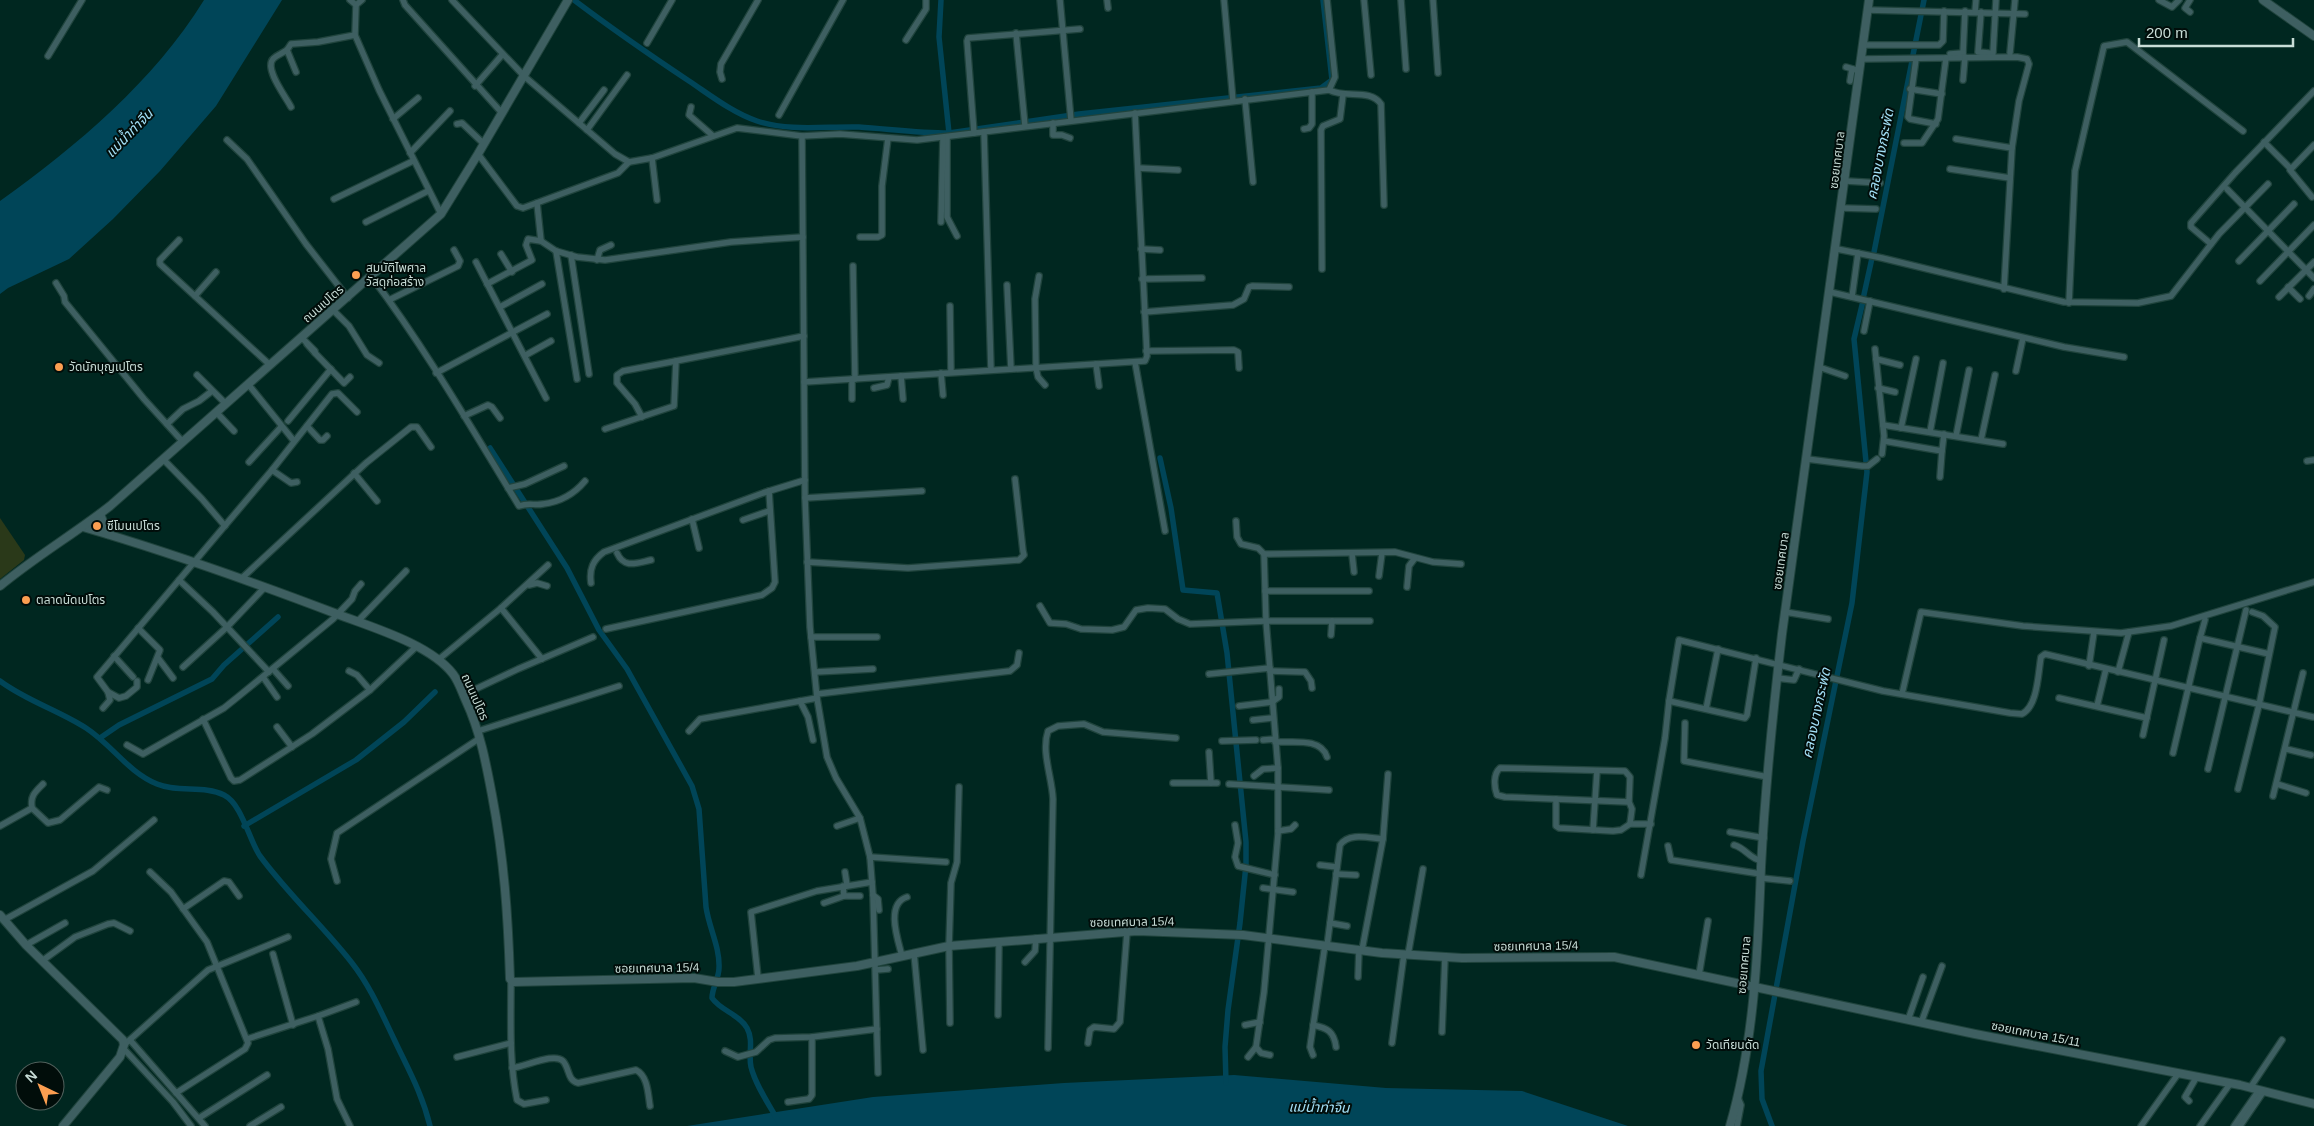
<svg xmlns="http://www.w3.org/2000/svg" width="2314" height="1126" viewBox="0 0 2314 1126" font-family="Arial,'Noto Sans Thai',sans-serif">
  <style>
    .green { fill: #2a3919 }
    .water { fill: #004558 }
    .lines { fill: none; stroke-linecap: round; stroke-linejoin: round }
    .canal { stroke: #004558; stroke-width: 5.5 }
    .minor-casing { stroke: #20443d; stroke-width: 8 }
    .tertiary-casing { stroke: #20443d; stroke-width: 10 }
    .minor { stroke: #3e5f61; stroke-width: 5.5 }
    .tertiary { stroke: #3e5f61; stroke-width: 8 }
    .poi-dot { fill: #fb9e51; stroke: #010d0a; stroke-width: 2 }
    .labels { text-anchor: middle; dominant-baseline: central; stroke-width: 4; stroke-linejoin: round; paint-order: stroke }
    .street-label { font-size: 12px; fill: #c8ddd7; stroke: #010d0a }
    .poi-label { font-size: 12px; fill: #c8ddd7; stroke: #010d0a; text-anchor: start }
    .water-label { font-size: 14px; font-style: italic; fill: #a3e0f7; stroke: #010d0a }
  </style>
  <rect width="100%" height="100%" fill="#002720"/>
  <path class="green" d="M0 518 25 555 24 560 0 579Z"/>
  <g class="water">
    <path d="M204 0H282L216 106 160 171 113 219 69 259 8 288 0 294V201C78 145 153 82 204 0Z"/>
    <path d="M1234 1075 1386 1088 1522 1091 1628 1126H687L873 1097 1064 1083Z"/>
  </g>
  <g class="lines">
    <g class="canal">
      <path d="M574 0C611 28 650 55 689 81 710 95 733 113 757 121 791 132 825 126 859 127 889 129 919 133 949 133L1079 114 1321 88 1332 80 1323 0"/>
      <path d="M941 0 939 37 949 133"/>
      <path d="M1913 55 1924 0"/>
      <path d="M1874 252 1912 61"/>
      <path d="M1863 299 1872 258"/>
      <path d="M490 448 567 568 599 630 627 669 692 786 699 809 706 907C709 928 720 947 719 968 719 978 712 988 712 998 721 1011 739 1014 747 1028 754 1041 748 1054 751 1067 756 1087 771 1107 781 1126"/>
      <path d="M1160 458 1171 508 1183 590 1217 593 1227 653 1246 842V865L1240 923 1228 1010 1225 1047 1226 1083"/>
      <path d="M0 681C27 701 58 710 86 728 112 745 128 772 157 784 178 793 204 785 224 795 242 804 249 840 260 856 288 894 323 926 352 963 370 986 381 1012 394 1039 408 1069 422 1093 430 1126"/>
      <path d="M100 738 119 725 212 679 224 665 278 617"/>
      <path d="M244 826 356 760 404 722 435 692"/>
      <path d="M1772 1126 1762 1099 1761 1071 1803 841 1852 603 1867 472 1854 339 1863 301"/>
    </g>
    <defs>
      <g id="minor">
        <path d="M350 0 356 5 355 35 379 90 441 214"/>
        <path d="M403 0 405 5 502 113"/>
        <path d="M452 0 524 76 615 154 629 162 652 158 737 128 802 136 840 134 917 140 1329 90 1335 77 1327 0"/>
        <path d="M1060 0 1071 120"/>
        <path d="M1107 0 1108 8"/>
        <path d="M1224 0 1233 101"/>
        <path d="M1364 0 1371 75"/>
        <path d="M1401 0 1406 69"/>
        <path d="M1433 0 1438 73"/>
        <path d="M2159 0 2172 7 2179 0"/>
        <path d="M2190 0 2185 8 2190 12"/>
        <path d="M356 5 362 0"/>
        <path d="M1868 10 2025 14"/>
        <path d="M1975 12 1976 0"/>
        <path d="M1981 12 1978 52 1989 53"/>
        <path d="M1016 33 1025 126"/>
        <path d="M906 40 926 9V0"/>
        <path d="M647 43 672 0"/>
        <path d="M1863 45H1939L1943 41 1944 11"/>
        <path d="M287 50C283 53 277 55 273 59 264 69 286 97 291 107"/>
        <path d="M1963 53 1965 11"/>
        <path d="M1993 53 1996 0"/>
        <path d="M2010 53 2015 0"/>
        <path d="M1950 54 1963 53"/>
        <path d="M48 56 82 0"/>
        <path d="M1861 59 2017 57 2027 59 2029 64 2019 101 2012 148 2004 289"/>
        <path d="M1916 59 1908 117 1910 119 1936 124"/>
        <path d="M1846 67 1860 71"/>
        <path d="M296 72 287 50 291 44 318 42 355 35"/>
        <path d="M722 79 720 72 721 64 758 0"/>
        <path d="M1963 80 1965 57"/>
        <path d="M1850 81 1852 69"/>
        <path d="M475 86 502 55"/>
        <path d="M1910 89 1942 94"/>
        <path d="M1329 90C1346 99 1370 88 1381 104L1384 205"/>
        <path d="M1245 99 1253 182"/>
        <path d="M691 107 689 115 712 135"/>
        <path d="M779 115 843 0"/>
        <path d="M393 119 418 98"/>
        <path d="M579 123 604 90"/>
        <path d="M1053 123V135H1062L1070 138"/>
        <path d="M457 124 462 123 484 144"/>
        <path d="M1304 129 1309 128 1312 124V92"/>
        <path d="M587 130 627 75"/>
        <path d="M984 132 991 370"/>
        <path d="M974 133 967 41 968 38 1080 29"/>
        <path d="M802 136 805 498 810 627 817 698 827 757 836 778 860 818 870 857 873 895 878 1073"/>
        <path d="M947 137V217L957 236"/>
        <path d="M1956 139 2012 148"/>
        <path d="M227 140 247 159 306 244 348 298"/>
        <path d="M2264 142 2290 168"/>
        <path d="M1904 143H1922L1938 119 1946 58"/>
        <path d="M410 153 450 111"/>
        <path d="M478 154 517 206 523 208 618 173 629 162"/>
        <path d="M652 158 657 200"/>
        <path d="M1138 168 1178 170"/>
        <path d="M1950 169 2010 178"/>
        <path d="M1846 181 1880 183"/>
        <path d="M2227 189 2314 278"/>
        <path d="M2312 197 2290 170 2314 145"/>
        <path d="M334 199 413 161"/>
        <path d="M537 203 541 241 556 251 577 257 605 260 731 242 803 237"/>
        <path d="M1842 208 1876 209"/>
        <path d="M366 222 428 191"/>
        <path d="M941 222 943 138"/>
        <path d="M860 237H878L882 235V186L888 138"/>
        <path d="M179 240 160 260V264L270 365"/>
        <path d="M2211 244 2191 227V223L2235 173 2314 91"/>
        <path d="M1141 249 1160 250"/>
        <path d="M1837 249 1882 258 2064 302 2138 303 2171 296 2219 234 2268 184"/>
        <path d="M556 251 577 379"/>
        <path d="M501 254 512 272"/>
        <path d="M571 255 589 374"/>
        <path d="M597 260 600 250 611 245"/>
        <path d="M2239 261 2294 204"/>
        <path d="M476 262 546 398"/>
        <path d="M853 266 855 379"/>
        <path d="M1322 269 1321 130 1323 126 1340 119 1343 95"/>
        <path d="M371 276C426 349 472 429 519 506 530 502 534 506 543 504 560 502 575 493 585 481"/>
        <path d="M1039 276 1035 299 1036 368 1038 377 1045 385"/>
        <path d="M1142 279 1202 278"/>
        <path d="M2260 281 2314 225"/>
        <path d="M56 283 64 296 65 302 144 399 183 442"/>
        <path d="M487 284 532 260 526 245 528 239 541 241"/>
        <path d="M1007 285 1011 369"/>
        <path d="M2288 287 2300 299"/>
        <path d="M1830 292 2064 347 2124 357"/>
        <path d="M195 296 216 272"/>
        <path d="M2309 296 2314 289"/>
        <path d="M1852 297 1858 253"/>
        <path d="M2279 297 2314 262"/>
        <path d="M389 300 458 266 460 261 454 250"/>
        <path d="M2069 303 2075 171 2104 46 2127 42 2243 131"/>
        <path d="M950 306 951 372"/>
        <path d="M500 307 542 284"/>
        <path d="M333 310 349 326 367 355 379 363"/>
        <path d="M1144 312 1233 305 1244 299 1249 287 1252 286 1289 287"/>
        <path d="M1864 331 1870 301"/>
        <path d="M302 338 315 351V353L307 344"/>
        <path d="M1875 349 1884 436 1882 454"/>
        <path d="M1146 351 1234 350 1238 352 1239 368"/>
        <path d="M315 353 344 383 350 377"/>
        <path d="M526 355 551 341"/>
        <path d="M1876 359 1900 365"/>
        <path d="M1135 362 1165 531"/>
        <path d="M1096 364 1099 386"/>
        <path d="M1819 367 1845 376"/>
        <path d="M2016 371 2023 338"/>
        <path d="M436 373 547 314"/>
        <path d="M941 373 943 395"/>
        <path d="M197 375 226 404"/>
        <path d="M901 376 903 399"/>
        <path d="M852 379V399"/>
        <path d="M804 382 1145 361 1147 356 1135 113"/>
        <path d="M248 384 294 441"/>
        <path d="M874 388 887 385 889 377"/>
        <path d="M1878 388 1895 392"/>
        <path d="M217 413 234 431"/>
        <path d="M464 416 488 405 492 407 500 418"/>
        <path d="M642 417 635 404 617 383V375L623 371 676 361"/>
        <path d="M288 421 331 369"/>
        <path d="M167 424 183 409 199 401 212 391"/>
        <path d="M1883 425 2003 444"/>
        <path d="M307 426 320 440H323L327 436"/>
        <path d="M1901 428 1916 359"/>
        <path d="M605 429 674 406 676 361 804 336"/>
        <path d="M1930 432 1943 363"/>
        <path d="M1956 436 1969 370"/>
        <path d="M1981 440 1995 375"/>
        <path d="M1884 441 1942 451 1944 434"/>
        <path d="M163 459 202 499 225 526"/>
        <path d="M1807 459 1862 466H1868L1877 459"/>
        <path d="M2307 461 2314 460"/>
        <path d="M249 462 281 427"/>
        <path d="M272 470 291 483 297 482"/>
        <path d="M354 473 377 501"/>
        <path d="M1940 477 1942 451"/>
        <path d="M508 488 525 484 564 466"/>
        <path d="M805 498 922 491"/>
        <path d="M692 519 699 548"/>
        <path d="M743 520 769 511"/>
        <path d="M1236 521 1237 537 1241 544 1258 548 1264 554 1266 621 1278 768V834L1264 992 1256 1047 1248 1057"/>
        <path d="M617 553C624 569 637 563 651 560"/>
        <path d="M1264 554 1395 552 1433 562 1461 564"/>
        <path d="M1352 554 1354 572"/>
        <path d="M807 562 908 568 1019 560 1024 555 1023 551 1015 479"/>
        <path d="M1379 576 1382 553"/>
        <path d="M242 578 366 463 411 427H417L431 447"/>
        <path d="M179 580 213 612 269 672"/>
        <path d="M591 583C589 569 593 560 604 552L763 493 805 480"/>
        <path d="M529 585 537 583 547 586"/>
        <path d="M1407 587 1409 566 1415 558"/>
        <path d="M1265 591H1369"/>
        <path d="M1040 606 1050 623 1066 624 1081 629 1112 630 1124 627 1136 610 1148 608 1165 609 1178 619 1190 624 1266 621H1370"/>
        <path d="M501 608 542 659"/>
        <path d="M1785 612 1828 619"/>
        <path d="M2205 620 2200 638 2269 654"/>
        <path d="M358 621 406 571"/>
        <path d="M138 628 160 650 148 680"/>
        <path d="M606 629 762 595 772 588 775 582 769 491"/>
        <path d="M1331 635 1332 621"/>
        <path d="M811 637H877"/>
        <path d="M114 656 133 677"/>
        <path d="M158 658 173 678"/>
        <path d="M438 660 501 608 548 565"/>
        <path d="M2089 666 2094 632"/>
        <path d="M183 667 227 627 265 587"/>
        <path d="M273 669 288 686"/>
        <path d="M349 671 357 675 370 690"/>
        <path d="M1270 671 1305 672 1311 681 1312 688"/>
        <path d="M815 672 873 669"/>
        <path d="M2118 672 2129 632"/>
        <path d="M1209 674 1270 668"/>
        <path d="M263 677 277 697"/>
        <path d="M1777 678 1794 680 1799 669"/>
        <path d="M137 681V687L126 696 119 698 108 692 97 677 272 470 332 394 338 393 357 412"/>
        <path d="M817 694 1010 671 1017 665 1019 653"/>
        <path d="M1902 694 1921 612 2023 626 2121 633 2171 626 2314 582"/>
        <path d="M463 695 518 669 593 637"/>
        <path d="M2059 698 2147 718"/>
        <path d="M800 701 808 717 813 740"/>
        <path d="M1669 701 1745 718 1747 715 1756 658"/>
        <path d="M1239 706 1272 702 1279 697V689"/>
        <path d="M2097 706 2106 669"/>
        <path d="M103 708 110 700 108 692"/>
        <path d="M1706 709 1718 649"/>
        <path d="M203 719 231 778 234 781 240 780 312 734 370 690 416 647"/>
        <path d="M1253 720 1273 718"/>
        <path d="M1685 723 1684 761 1768 777"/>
        <path d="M277 727 292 747"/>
        <path d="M478 731 619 686"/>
        <path d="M689 731 700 719 817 698"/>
        <path d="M2143 735 2164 640"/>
        <path d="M1263 740 1275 739"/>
        <path d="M1222 741 1256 740"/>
        <path d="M1275 742C1292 743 1321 737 1327 757"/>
        <path d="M127 745 143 754 224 708 239 696 333 619 352 599 355 591 361 584"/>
        <path d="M2286 749 2311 755"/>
        <path d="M1209 752 1211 783"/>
        <path d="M2173 753 2200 638"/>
        <path d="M2208 769 2246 610"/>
        <path d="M1254 776 1263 769 1278 768"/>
        <path d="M1173 783H1217"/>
        <path d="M1229 784 1329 790"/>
        <path d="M2277 784 2306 793"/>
        <path d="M2238 789 2259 705 2275 627 2263 616 2252 612"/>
        <path d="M2273 796 2303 673"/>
        <path d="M1556 799V826L1559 828 1613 831 1621 830 1630 824H1651"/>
        <path d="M1629 802 1630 777 1625 771 1500 768C1493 774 1494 787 1497 795L1505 797 1629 802 1632 809 1630 824"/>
        <path d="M32 808C30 796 35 792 43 784"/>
        <path d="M1235 825 1238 843 1235 857 1238 866 1275 875"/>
        <path d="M0 826 32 808 48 823 60 820 99 787 107 790"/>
        <path d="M837 826 860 818"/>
        <path d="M1593 830 1597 771"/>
        <path d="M1278 831 1291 829 1295 825"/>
        <path d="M1730 832 1764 838"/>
        <path d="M1734 845C1747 849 1748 858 1762 861"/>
        <path d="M1668 846 1671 860 1761 874"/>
        <path d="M870 857 946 862"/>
        <path d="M1320 865 1337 867"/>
        <path d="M150 872 171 892 207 942 248 1043 245 1049 176 1093"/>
        <path d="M845 872 847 885"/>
        <path d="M1336 874 1356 875"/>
        <path d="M1641 875 1665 738 1669 701 1679 640 1883 691 2010 713 2022 714C2038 706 2038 673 2041 657L2045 654 2313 717"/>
        <path d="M1761 878 1790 881"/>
        <path d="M337 881 331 859 337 833 480 738"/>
        <path d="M1263 888 1293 892"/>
        <path d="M873 895 878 899 879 910"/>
        <path d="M844 896H860"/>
        <path d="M824 903 844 896 843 886"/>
        <path d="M183 909 224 881 229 882 239 896"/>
        <path d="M4 920 93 871 154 820"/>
        <path d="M1330 923 1347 926"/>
        <path d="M26 945 65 923"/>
        <path d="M1327 946 1340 845C1349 832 1369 838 1383 839"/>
        <path d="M1362 950 1383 839 1388 774"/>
        <path d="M914 953 923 1050"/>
        <path d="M273 954 293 1025"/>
        <path d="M1408 955 1423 869"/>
        <path d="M902 956C898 940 885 904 907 897"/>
        <path d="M42 961 75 937 108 924 114 923 130 931"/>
        <path d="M1025 962 1035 951 1036 938"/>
        <path d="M876 970 888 969"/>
        <path d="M1699 975 1708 921"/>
        <path d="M1358 977 1359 950"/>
        <path d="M758 978 751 912 817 891 872 882"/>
        <path d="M511 981C511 1021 509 1061 517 1100L524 1104 546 1100"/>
        <path d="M998 1015 999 942"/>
        <path d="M318 1016 328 1049 337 1099 350 1126"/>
        <path d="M1908 1020 1923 977"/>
        <path d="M950 1023 949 946 951 883 957 862 959 787"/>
        <path d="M1921 1023 1942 966"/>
        <path d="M1245 1025 1260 1022"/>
        <path d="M1313 1025C1327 1028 1334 1031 1336 1047"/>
        <path d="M1442 1032 1445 957"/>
        <path d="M247 1039 318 1016 356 1002"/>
        <path d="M130 1040 205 1126"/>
        <path d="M1088 1043 1090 1030 1094 1027 1114 1029 1120 1022 1127 932"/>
        <path d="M1392 1043 1404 954"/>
        <path d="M124 1045 208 970 288 937"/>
        <path d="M1256 1047 1261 1053 1270 1055"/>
        <path d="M1048 1048 1053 799C1052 777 1041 752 1048 731L1058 726 1084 724 1103 732 1176 738"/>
        <path d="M124 1049 173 1102 191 1126"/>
        <path d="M725 1051 738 1057 756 1052 769 1040 775 1038 812 1037 877 1029"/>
        <path d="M1313 1055 1310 1047 1325 945"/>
        <path d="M457 1057 511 1043"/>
        <path d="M512 1068C525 1067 554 1052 563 1061 570 1069 567 1080 578 1083L636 1070C648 1076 648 1094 650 1106"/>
        <path d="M2250 1088 2282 1040"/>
        <path d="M2189 1101 2185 1097 2196 1078"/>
        <path d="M788 1102 809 1099 812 1095V1037"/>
        <path d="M199 1118 267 1075"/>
        <path d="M250 1126 281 1107"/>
        <path d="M1737 1126 1741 1105 1738 1098"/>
        <path d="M2141 1126 2178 1074"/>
        <path d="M2200 1126 2230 1084"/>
        <path d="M2234 1126 2259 1090"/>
        <path d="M2240 1126 2264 1091"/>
      </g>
      <g id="tertiary">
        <path d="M2263 0 2314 36"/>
        <path d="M100 514 108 534"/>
        <path d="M83 527C169 552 253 582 337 614 371 627 430 644 453 674 459 682 462 692 466 701 480 731 486 763 492 795 504 858 508 915 510 979L513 982 694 978 718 982H734L857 966 949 946 1137 931 1243 935 1382 953 1462 958 1614 957 1975 1034 2240 1085 2314 1104"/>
        <path d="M0 586C35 557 74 534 110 506L441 214 478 154 568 0"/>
        <path d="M0 915 26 945 123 1040 124 1045 120 1057 63 1126"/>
        <path d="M1730 1126C1754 1043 1758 953 1761 867 1765 789 1773 711 1782 634L1869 0"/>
      </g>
    </defs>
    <use href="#minor" class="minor-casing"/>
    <use href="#tertiary" class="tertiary-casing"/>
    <use href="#minor" class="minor"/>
    <use href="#tertiary" class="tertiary"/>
  </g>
  <g class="poi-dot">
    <circle cx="356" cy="275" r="5"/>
    <circle cx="59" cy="367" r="5"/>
    <circle cx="97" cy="526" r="5"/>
    <circle cx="26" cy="600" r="5"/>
    <circle cx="1696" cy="1045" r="5"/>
  </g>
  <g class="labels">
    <g class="street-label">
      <text transform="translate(1837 160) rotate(-83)">ซอยเทศบาล</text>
      <text transform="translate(323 304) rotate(-41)">ถนนเปโตร</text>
      <text transform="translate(1781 561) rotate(-82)">ซอยเทศบาล</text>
      <text transform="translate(475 697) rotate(66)">ถนนเปโตร</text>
      <text transform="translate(1132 922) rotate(-1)">ซอยเทศบาล 15/4</text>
      <text transform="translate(1536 946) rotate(-1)">ซอยเทศบาล 15/4</text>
      <text transform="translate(1744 965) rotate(-85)">ซอยเทศบาล</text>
      <text transform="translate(657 968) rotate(-1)">ซอยเทศบาล 15/4</text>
      <text transform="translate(2036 1034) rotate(11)">ซอยเทศบาล 15/11</text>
    </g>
    <g class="poi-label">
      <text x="366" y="268">สมบัติไพศาล<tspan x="366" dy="14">วัสดุก่อสร้าง</tspan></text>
      <text x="69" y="367">วัดนักบุญเปโตร</text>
      <text x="107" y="526">ซีโมนเปโตร</text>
      <text x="36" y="600">ตลาดนัดเปโตร</text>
      <text x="1706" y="1045">วัดเทียนดัด</text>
    </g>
    <g class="water-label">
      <text transform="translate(129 133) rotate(-46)">แม่น้ำท่าจีน</text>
      <text transform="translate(1880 154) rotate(-79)">คลองบางกระพัด</text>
      <text transform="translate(1816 713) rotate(-78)">คลองบางกระพัด</text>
      <text transform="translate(1319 1107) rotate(1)">แม่น้ำท่าจีน</text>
    </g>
  </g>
  <g transform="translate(40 1086) rotate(317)"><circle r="24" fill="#010d0a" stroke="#51605c"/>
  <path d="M0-4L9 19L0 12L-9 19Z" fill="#fb9e51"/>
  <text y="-8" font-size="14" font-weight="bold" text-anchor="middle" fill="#c8ddd7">N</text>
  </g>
  <path d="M2139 38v8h154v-8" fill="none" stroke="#c8ddd7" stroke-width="2.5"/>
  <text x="2146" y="38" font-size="15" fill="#c8ddd7" stroke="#010d0a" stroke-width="4" paint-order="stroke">200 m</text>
</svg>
